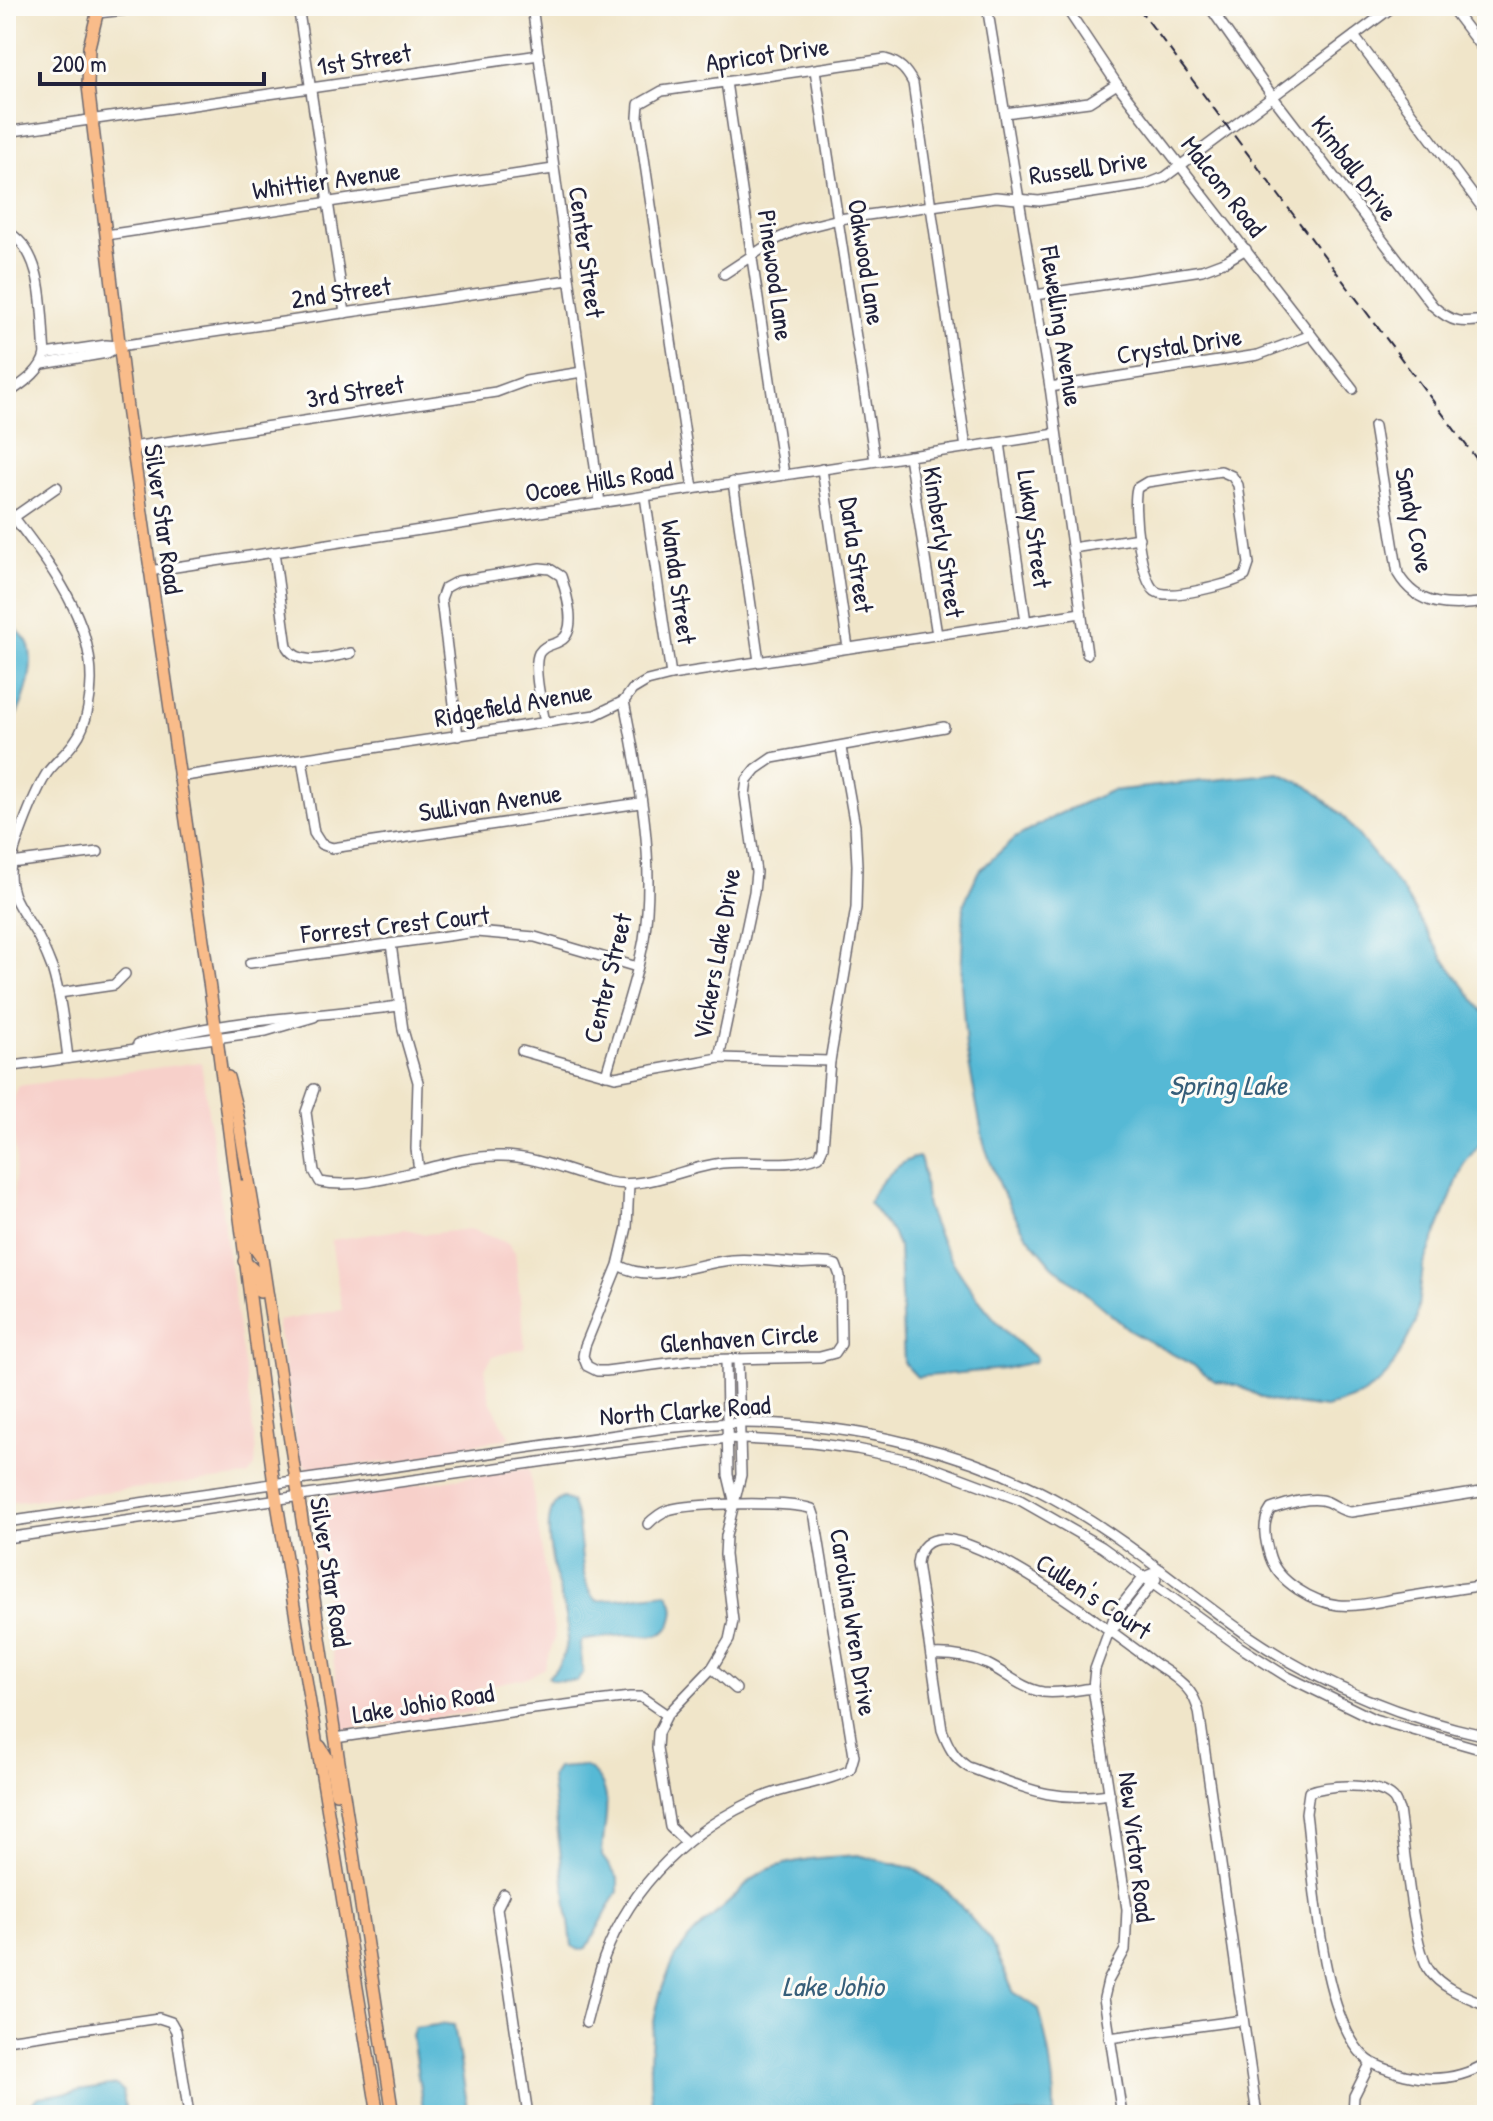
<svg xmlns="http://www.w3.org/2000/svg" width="1493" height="2121" viewBox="0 0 1493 2121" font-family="'Patrick Hand',sans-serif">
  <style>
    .built { fill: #f7d0ca }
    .water { fill: #57b9d5; stroke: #3c6e88; stroke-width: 2 }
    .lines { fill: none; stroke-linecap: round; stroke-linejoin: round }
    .minor-casing { stroke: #6a666d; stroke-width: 12 }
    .major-casing { stroke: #6a666d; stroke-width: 14 }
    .minor { stroke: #fff; stroke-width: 9 }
    .major { stroke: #f9bc8a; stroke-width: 11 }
    .rail { stroke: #22223b; stroke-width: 2; stroke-dasharray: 12 6; stroke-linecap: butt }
    .labels { text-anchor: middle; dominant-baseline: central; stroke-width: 6; stroke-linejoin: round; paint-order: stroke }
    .street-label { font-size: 26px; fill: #22223b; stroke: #fdfcf7 }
    .water-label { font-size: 28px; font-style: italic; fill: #375e79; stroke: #fdfcf7 }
  </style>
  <rect width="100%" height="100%" fill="#fdfcf7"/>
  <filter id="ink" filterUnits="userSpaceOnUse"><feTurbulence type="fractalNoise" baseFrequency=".0125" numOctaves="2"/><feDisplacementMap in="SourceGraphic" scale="16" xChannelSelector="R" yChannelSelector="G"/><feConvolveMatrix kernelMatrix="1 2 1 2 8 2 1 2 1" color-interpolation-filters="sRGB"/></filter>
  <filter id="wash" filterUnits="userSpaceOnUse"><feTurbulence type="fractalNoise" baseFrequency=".006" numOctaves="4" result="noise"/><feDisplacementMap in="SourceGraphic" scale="32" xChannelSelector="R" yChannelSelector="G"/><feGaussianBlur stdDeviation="1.8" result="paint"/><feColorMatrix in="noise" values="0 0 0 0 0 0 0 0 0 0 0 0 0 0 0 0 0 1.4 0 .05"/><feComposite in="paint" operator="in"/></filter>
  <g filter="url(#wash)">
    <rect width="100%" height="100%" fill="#f0e5c9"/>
    <g class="built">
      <path d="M201 1062 256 1450 255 1466 248 1476 6 1503V1227L13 1209 16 1156 11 1109 18 1086Z"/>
      <path d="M406 1229 426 1234 470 1229 508 1243 515 1252 525 1346 523 1349 493 1356 485 1369 490 1401 510 1438 463 1446 407 1461 308 1469 299 1459 277 1321 342 1310 331 1240Z"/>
      <path d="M529 1468 555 1638 544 1668 529 1677 481 1687 474 1693 472 1702 476 1712 343 1730 313 1512 332 1497Z"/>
    </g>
    <g class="water">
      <path d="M6 619C12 625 24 635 28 643 37 668 23 711 6 730Z"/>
      <path d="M1279 773 1308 786 1342 815 1402 890 1443 958 1487 1017V1134L1464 1164 1423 1267 1416 1323 1391 1370 1378 1384 1360 1396 1326 1408 1269 1401 1239 1386 1215 1381 1193 1365 1133 1333 1052 1265 1026 1234 1012 1211 999 1185 984 1144 966 1047 961 983 964 904 978 872 1015 838 1059 814 1110 791Z"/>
      <path d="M919 1157C926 1167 923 1192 927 1206 942 1257 993 1326 1036 1358L1034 1362 1004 1369 917 1377 904 1363 899 1248 893 1234 869 1202C876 1185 900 1159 919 1157Z"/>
      <path d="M563 1498 571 1502C586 1529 575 1586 598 1601L667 1593C678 1605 675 1628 659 1635 649 1639 637 1634 627 1635 612 1636 597 1639 582 1640L580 1644 583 1673 577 1681 553 1680 548 1677C564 1664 570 1641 567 1621 562 1596 531 1511 563 1498Z"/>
      <path d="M584 1766C620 1786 602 1824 602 1856L618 1878V1891L587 1948 579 1950 572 1946 551 1777 557 1768Z"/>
      <path d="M858 1855 915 1869 948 1892 990 1940 1014 1993 1039 2009C1048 2044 1055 2079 1054 2115H654C645 2067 651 2002 675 1959 687 1936 711 1918 730 1901 741 1891 754 1875 767 1870 797 1858 827 1857 858 1855Z"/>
      <path d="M444 2024 454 2025 469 2115H424L412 2036 415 2028Z"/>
      <path d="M116 2085 123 2091 126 2115H32V2103L39 2097Z"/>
    </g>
  </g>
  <g filter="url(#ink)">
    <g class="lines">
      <defs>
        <g id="minor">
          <path d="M298 6 345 313"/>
          <path d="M532 6 600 503"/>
          <path d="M987 6 1050 387 1087 654"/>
          <path d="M1065 6 1117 84 1353 389"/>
          <path d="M1209 6 1273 97 1433 306C1453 324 1461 323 1487 320"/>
          <path d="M1450 6 1487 55"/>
          <path d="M97 13 164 6"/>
          <path d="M1217 17 1231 6"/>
          <path d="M1354 36 1487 214"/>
          <path d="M815 70 875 461"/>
          <path d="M726 82 784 475"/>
          <path d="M1005 113 1089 102 1117 84"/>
          <path d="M6 132 539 55"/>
          <path d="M6 231C46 251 41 314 45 354 41 373 21 384 6 395"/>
          <path d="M106 235 553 169"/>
          <path d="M724 274 777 239 799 229 839 219 996 197 1039 201 1145 185 1165 177 1394 6"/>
          <path d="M1035 295 1202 270 1226 261 1246 249"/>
          <path d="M45 354 106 345 119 346 568 280"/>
          <path d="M43 364 107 353 119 346"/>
          <path d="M1050 387 1258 355 1311 335"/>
          <path d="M1374 426 1398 574C1418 608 1451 607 1487 602"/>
          <path d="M1000 443 1026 622"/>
          <path d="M132 447 496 392 526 381 582 372"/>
          <path d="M909 456 937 635"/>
          <path d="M822 469 848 648"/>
          <path d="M1221 471 1232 476 1238 485 1249 564 1245 576C1230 584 1169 601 1155 591 1140 580 1132 505 1137 488L1147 482Z"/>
          <path d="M733 482 759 661"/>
          <path d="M693 489 638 117 639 104 662 91 885 59C900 63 906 70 913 83L966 448"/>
          <path d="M645 496 671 675"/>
          <path d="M6 507C49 564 105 630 88 708 86 719 82 732 75 741 67 753 55 762 47 773 35 792 15 842 11 864 6 893 20 907 34 930 42 942 47 955 52 968 61 997 64 1027 68 1058"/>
          <path d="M14 517 57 487"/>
          <path d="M1072 548 1139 538"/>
          <path d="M274 552 287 647C300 668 329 657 351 653"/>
          <path d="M149 571 1056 434"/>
          <path d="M458 736 441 599 445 588 458 581 540 568 550 569 561 576C566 592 579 631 560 641 552 646 545 644 539 653 532 667 542 707 545 722"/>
          <path d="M302 759 314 833 321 844 332 848 640 803"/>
          <path d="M178 777 595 715 624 701 632 690 647 681 671 675 1081 613"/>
          <path d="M11 863 98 852"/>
          <path d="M391 944 403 1030 418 1082 416 1149 419 1170"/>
          <path d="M250 963 476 932 535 937 637 967"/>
          <path d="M59 993 114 985 125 974"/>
          <path d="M138 1044C223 1019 312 1017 399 1006"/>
          <path d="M522 1051 615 1077 719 1058 830 1061"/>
          <path d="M719 1058 754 892 756 872 745 795 747 780 756 769 772 758 944 727"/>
          <path d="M6 1067 266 1031 314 1017"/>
          <path d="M606 1075C618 1031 636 985 644 939 656 860 639 778 624 701"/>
          <path d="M314 1089 306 1112 314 1171 320 1182C378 1193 442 1155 501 1156 539 1156 571 1174 608 1182 645 1190 685 1167 722 1163 753 1160 790 1168 819 1156L823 1147 830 1061 856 908 857 865 855 826 841 748"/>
          <path d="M618 1265C654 1285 694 1263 732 1260 754 1258 773 1262 794 1263 810 1265 821 1260 836 1265L840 1276 841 1344 835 1353 820 1357 692 1360 606 1371H597L587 1366 583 1356 585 1346 618 1265 627 1227 629 1184"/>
          <path d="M726 1360 728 1475 734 1500"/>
          <path d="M1487 1491 1351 1512C1341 1511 1337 1506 1328 1502 1313 1495 1286 1504 1271 1509 1261 1523 1265 1541 1270 1557 1278 1582 1313 1602 1338 1605 1357 1607 1376 1602 1394 1599 1425 1594 1456 1589 1487 1585"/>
          <path d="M6 1522 665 1428C691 1426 717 1423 743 1423 853 1423 972 1451 1067 1506 1132 1543 1188 1594 1249 1636 1321 1685 1402 1718 1487 1736"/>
          <path d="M6 1538 602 1453 728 1438 812 1443 857 1449 918 1462 1020 1500 1102 1547 1240 1647 1286 1676 1374 1719 1487 1751"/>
          <path d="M1110 1630 1125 1619 1156 1579"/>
          <path d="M931 1655C951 1654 968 1656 987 1664 1006 1673 1022 1689 1043 1692 1060 1694 1077 1690 1093 1688"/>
          <path d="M712 1668 736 1689"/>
          <path d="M335 1738 517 1711 630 1697H641L667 1715"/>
          <path d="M1110 1794C1049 1803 1024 1787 968 1767 954 1758 948 1746 942 1730L917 1563C919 1547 929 1538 945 1539 995 1543 1107 1628 1150 1660 1163 1670 1183 1680 1192 1695 1195 1699 1197 1706 1199 1711L1257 2115"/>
          <path d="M686 1842 670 1827 657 1748 658 1733 667 1715 712 1668 729 1640 733 1621 725 1555 726 1536 741 1475 738 1359"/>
          <path d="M504 1894 497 1908 528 2115"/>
          <path d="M1487 2005C1467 1997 1442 1989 1429 1970 1413 1946 1404 1843 1399 1810 1397 1806 1396 1801 1393 1798 1377 1782 1329 1784 1309 1792L1306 1813C1314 1873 1320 2027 1371 2062 1380 2068 1395 2072 1405 2075 1434 2082 1462 2078 1487 2063"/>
          <path d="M586 2023C592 2001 597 1979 604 1958 631 1884 692 1827 763 1797 791 1785 823 1784 850 1770L854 1756 815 1518 812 1509C790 1501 692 1503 668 1510 660 1513 654 1518 648 1524"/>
          <path d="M1109 2038 1243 2020"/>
          <path d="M6 2040 159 2018 171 2022 176 2031 189 2115"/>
          <path d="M1122 2115 1104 1998 1108 1981 1125 1950 1127 1909 1093 1688 1095 1669 1116 1612 1144 1577 1161 1570"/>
          <path d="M1353 2115 1354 2096 1371 2062"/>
        </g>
        <g id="major">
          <path d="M99 6 89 47 88 86 127 408 217 1038 274 1485 378 2115"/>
          <path d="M228 1077 237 1111 262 1258 393 2115"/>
          <path d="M242 1186 251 1243 261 1257"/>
          <path d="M244 1261 257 1273 260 1292"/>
          <path d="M320 1746 331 1764 336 1793"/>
        </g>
      </defs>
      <use href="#minor" class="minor-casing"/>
      <use href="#major" class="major-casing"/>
      <use href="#minor" class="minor"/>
      <use href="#major" class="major"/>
      <path class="rail" d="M1137 6 1487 473"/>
    </g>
  </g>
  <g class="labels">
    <g class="street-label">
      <text transform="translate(767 54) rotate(-8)">Apricot Drive</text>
      <text transform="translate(364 59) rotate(-9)">1st Street</text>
      <text transform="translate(1088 167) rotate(-8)">Russell Drive</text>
      <text transform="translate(1355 168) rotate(53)">Kimball Drive</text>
      <text transform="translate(326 180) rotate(-8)">Whittier Avenue</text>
      <text transform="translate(1224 186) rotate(52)">Malcom Road</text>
      <text transform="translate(587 252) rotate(82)">Center Street</text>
      <text transform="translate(867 262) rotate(81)">Oakwood Lane</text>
      <text transform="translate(776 275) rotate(82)">Pinewood Lane</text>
      <text transform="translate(341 292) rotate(-8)">2nd Street</text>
      <text transform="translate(1062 326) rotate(81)">Flewelling Avenue</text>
      <text transform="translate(1179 345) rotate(-9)">Crystal Drive</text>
      <text transform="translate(355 391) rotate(-9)">3rd Street</text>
      <text transform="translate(599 481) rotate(-9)">Ocoee Hills Road</text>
      <text transform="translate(164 519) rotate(82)">Silver Star Road</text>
      <text transform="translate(1415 520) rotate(78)">Sandy Cove</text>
      <text transform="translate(1035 529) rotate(82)">Lukay Street</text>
      <text transform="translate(944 542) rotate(81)">Kimberly Street</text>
      <text transform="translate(857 555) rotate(82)">Darla Street</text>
      <text transform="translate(679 582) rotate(82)">Wanda Street</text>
      <text transform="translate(513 704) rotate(-10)">Ridgefield Avenue</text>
      <text transform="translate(490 802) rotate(-8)">Sullivan Avenue</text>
      <text transform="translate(395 924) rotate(-6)">Forrest Crest Court</text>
      <text transform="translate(716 954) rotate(-80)">Vickers Lake Drive</text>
      <text transform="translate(607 978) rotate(-76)">Center Street</text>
      <text transform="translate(739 1338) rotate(-4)">Glenhaven Circle</text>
      <text transform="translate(685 1410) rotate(-4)">North Clarke Road</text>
      <text transform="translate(331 1572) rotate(81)">Silver Star Road</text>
      <text transform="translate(1094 1596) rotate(34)">Cullen's Court</text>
      <text transform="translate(854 1622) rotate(81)">Carolina Wren Drive</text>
      <text transform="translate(423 1703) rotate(-9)">Lake Johio Road</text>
      <text transform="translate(1137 1847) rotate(83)">New Victor Road</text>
    </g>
    <g class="water-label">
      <text x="1228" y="1085">Spring Lake</text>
      <text x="833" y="1986">Lake Johio</text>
    </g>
  </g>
  <rect width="1493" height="2121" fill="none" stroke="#fdfcf7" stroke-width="32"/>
  <path d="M40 72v12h224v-12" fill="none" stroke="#22223b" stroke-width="4"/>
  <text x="52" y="72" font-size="24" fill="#22223b" stroke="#fdfcf7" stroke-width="6" paint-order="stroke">200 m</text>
</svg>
